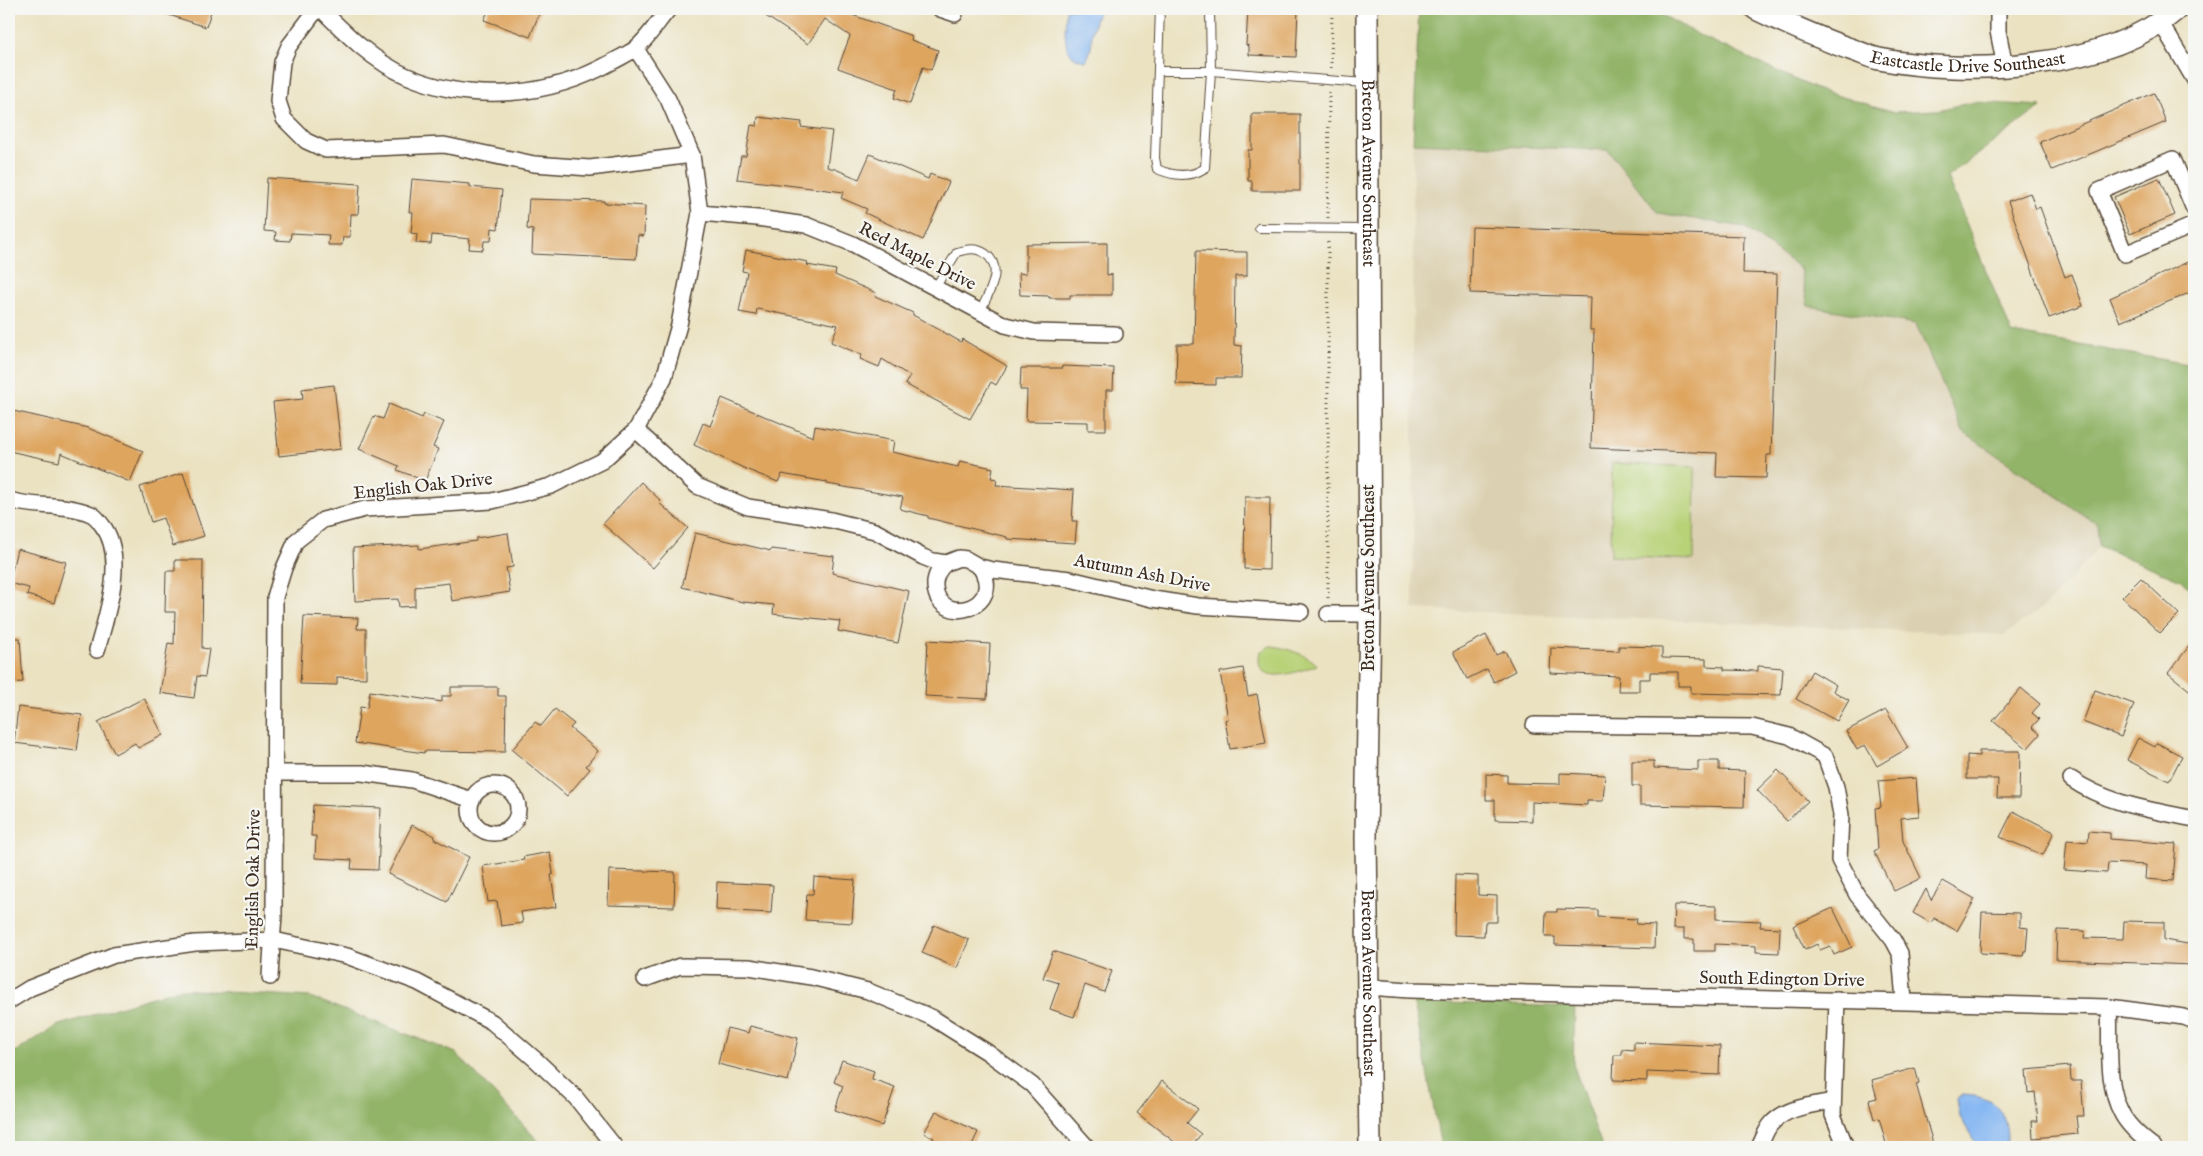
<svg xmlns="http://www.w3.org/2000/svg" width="2203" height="1156" viewBox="0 0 2203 1156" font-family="'IM FELL English',serif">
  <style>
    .built { fill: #dbd0b1 }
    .green { fill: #b8d278; stroke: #7a7e4b }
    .forest { fill: #92b468; stroke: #666f43 }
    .water { fill: #86b7f2; stroke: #607088 }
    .building { fill: #dea55f }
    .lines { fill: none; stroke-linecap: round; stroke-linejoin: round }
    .lane-casing { stroke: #554636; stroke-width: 10 }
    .street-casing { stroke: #554636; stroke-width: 18 }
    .secondary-casing { stroke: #554636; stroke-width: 24 }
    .path { stroke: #554636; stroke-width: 3; stroke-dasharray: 1 4; stroke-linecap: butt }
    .lane { stroke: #fff; stroke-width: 8 }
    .street { stroke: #fff; stroke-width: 15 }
    .secondary { stroke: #fff; stroke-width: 21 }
    .labels { text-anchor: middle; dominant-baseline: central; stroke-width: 4.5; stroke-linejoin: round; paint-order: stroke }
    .street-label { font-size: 18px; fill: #3b2a1e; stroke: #f6f6f2 }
  </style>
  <rect width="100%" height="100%" fill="#f6f6f2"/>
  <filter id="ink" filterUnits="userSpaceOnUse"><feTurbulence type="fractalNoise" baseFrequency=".02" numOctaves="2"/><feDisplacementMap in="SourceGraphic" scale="10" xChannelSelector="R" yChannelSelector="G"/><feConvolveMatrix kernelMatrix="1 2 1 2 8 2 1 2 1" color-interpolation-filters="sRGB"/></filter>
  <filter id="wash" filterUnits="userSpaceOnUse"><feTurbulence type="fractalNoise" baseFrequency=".0096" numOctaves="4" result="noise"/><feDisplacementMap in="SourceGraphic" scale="20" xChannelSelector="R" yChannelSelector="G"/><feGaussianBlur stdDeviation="1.12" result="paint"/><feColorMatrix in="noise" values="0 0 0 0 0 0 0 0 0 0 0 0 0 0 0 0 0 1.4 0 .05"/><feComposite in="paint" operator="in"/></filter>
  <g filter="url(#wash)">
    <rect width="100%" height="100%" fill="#ebe2c1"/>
    <path class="built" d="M1413 143 1608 150 1658 213 1744 227 1801 268 1808 306 1916 324 1963 432 2097 524 2099 546 2050 602 2004 635 1413 609Z"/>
    <g class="green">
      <path d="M1612 463 1695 467 1694 560 1611 556Z"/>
      <path d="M1270 646C1281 646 1311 656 1317 665 1300 671 1252 690 1260 652Z"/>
    </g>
    <g class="forest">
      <path d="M1419 9H1651L1701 36 1818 90 1895 112 1937 110 1974 102 2042 106 1947 177 2012 333 2194 365V594L2181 580 2099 546 2097 524 1963 432 1916 324 1808 306 1800 268 1744 227 1658 213 1608 150 1413 143Z"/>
      <path d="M179 989 310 997 456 1053 544 1147H9V1056L56 1026Z"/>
      <path d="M1414 1002 1575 1007 1573 1064 1602 1147H1441Z"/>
    </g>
    <g class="water">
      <path d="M1066 9H1098C1098 15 1095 19 1094 25 1090 39 1094 47 1086 61 1059 58 1066 29 1066 9Z"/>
      <path d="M1963 1095C2000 1097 2008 1113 2007 1147H1978L1960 1117 1957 1099Z"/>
    </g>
    <g id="blocks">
      <g class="building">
        <path d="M161 9H212L206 27 160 12Z"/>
        <path d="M489 9H541L530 37 484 20Z"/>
        <path d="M755 9H835L912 36 911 40 938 50 931 70 923 67 910 104 894 98 897 89 838 68 850 36 825 19 808 44Z"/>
        <path d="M1248 9H1298L1296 57 1249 55V46L1246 45Z"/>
        <path d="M2154 93 2166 122 2052 170 2040 142Z"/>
        <path d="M1252 114H1300V191H1252V181H1248V150H1252Z"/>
        <path d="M758 117 802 122 801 127 832 131 827 167 835 169 859 179 870 154 928 179 930 174 949 182 923 240 865 213 867 209 841 198 844 192 737 179 741 156H746L751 125 757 126Z"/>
        <path d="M267 178 360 184 358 214H351L350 237H343L342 245H328L329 235 291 233 290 241 275 240 276 232 264 231Z"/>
        <path d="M2159 178 2175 215 2130 234 2114 197Z"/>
        <path d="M412 179 470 184V187L502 190 498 229 492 228 491 241H484L483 250 469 249 470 239 432 235 431 244 416 243 417 234 411 233 413 212H409Z"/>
        <path d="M2030 193 2036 209 2040 207 2065 277 2072 274 2083 306 2049 318 2008 201Z"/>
        <path d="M529 199 604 201V203L645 206 644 236 638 235 636 259 532 254 533 230 527 229Z"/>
        <path d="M1472 227 1744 236 1743 273 1777 274 1771 455H1767L1766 478 1716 477 1717 453 1591 448 1594 330H1590L1591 297 1470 293Z"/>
        <path d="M1107 243V275L1112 274V295H1070V298H1049V296L1020 295 1019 273 1026 274V244Z"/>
        <path d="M746 250 808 262 807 265 836 270 835 275 876 293 875 296 913 313V315L961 342 962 339 1007 366 996 385 991 382 970 419 905 384 910 376 882 359 879 367 860 359 862 355 831 342 838 325 757 309 756 315 739 312 747 272 742 271Z"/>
        <path d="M1196 251 1247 252V276H1235L1234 345 1242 346 1241 378H1216V385L1176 384 1177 344H1194Z"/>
        <path d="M2194 259V291L2120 322 2110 298Z"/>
        <path d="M1062 366 1114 368 1113 390H1106V430H1088V422L1026 421 1027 390H1020L1021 368H1062Z"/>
        <path d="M334 385 341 449 279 456 273 402 303 399 302 389Z"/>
        <path d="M722 398 813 437 815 426 894 441 892 452 958 467 960 461 993 468 991 478 997 479 996 485 1074 490 1072 521H1077L1075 543 1007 539V537L928 518V516L900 509 903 497 827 484V482L782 474 778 482 748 470 694 445 703 423 710 426Z"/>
        <path d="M389 404 422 418 424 414 444 422 433 447 438 449 425 481 397 470 399 466 359 449 374 416 383 419Z"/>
        <path d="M9 410 88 428 143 451 130 482 61 453 59 462 9 451Z"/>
        <path d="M183 473 204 536 173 546 163 518 151 522 140 487Z"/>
        <path d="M641 482 661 501 659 503 688 528 653 568 603 524Z"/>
        <path d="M1245 497H1270L1269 570 1244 569Z"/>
        <path d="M508 533 513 567 506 568 510 592 452 601 449 583 415 587V606L399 607 398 599 355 601 353 548 419 545V549L476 541V538Z"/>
        <path d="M695 533 771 551V549L834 556 832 573 909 591 898 643 838 631 840 621 773 614 774 605 743 602 682 587Z"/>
        <path d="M17 549 66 562 54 603 27 595 29 588 9 583Z"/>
        <path d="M175 560H203L202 648 209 649 205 677 197 676 194 698 160 693 168 643 174 644 175 612H165L166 571H175Z"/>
        <path d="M2141 578 2179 614 2160 633 2122 597Z"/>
        <path d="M304 616 358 618 357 629H366V678L337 677V685L300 684Z"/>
        <path d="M1486 635 1496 655 1505 651 1515 671 1494 682 1487 669 1467 679 1453 652Z"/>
        <path d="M9 638H20L23 682 9 683Z"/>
        <path d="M928 640 990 644 987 699 925 696Z"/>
        <path d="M2194 640V694L2168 673Z"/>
        <path d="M1619 646 1662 647V658L1706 659V666L1724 667V670L1758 671V666L1783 668 1781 695 1691 693V686H1678V672H1650V679H1639V691H1618L1619 676 1550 673 1551 648 1619 651Z"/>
        <path d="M1243 668 1248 696 1257 694 1266 743 1230 749 1225 720 1228 719 1220 672Z"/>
        <path d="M1812 671 1836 685 1833 691 1849 700 1837 721 1796 699Z"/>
        <path d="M451 687H498V696H506L505 752 424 751V753L355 743 360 707 367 708 370 691 442 702V696H451Z"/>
        <path d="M2021 688 2040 704 2032 713 2039 719 2032 727 2040 734 2027 749 1993 721Z"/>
        <path d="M2095 690 2134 704 2121 737 2083 722Z"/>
        <path d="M144 698 163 735 138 748 135 743 115 754 98 722Z"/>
        <path d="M18 707 82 715 77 751 14 743Z"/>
        <path d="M555 709 574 724 570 728 598 751 586 766 590 769 567 796 512 750 535 722 541 726Z"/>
        <path d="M1886 710 1908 748 1877 766 1865 745 1857 750 1846 731Z"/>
        <path d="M2138 738 2155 747 2157 743 2182 756 2169 781 2127 760Z"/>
        <path d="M1979 751H2020L2019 798H1997L1998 779H1967V755L1979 756Z"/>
        <path d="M1632 761H1654V768L1698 770V761H1719V770L1745 771 1744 807 1640 805V786H1632Z"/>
        <path d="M1778 770 1808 801 1787 821 1757 790Z"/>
        <path d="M1560 773 1605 775 1603 801H1587V805L1532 802V821L1495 820V800H1486V774L1507 775V783L1560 784Z"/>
        <path d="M1916 778 1919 816 1901 818 1903 841 1921 878 1894 891 1874 851 1878 849 1875 808 1881 807 1878 781Z"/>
        <path d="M313 805 381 808 378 870 351 869 352 860 315 858 316 836H311Z"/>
        <path d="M2013 811 2054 832 2043 855 2000 837Z"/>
        <path d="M412 825 435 836 434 839 469 857 447 902 388 874Z"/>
        <path d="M2089 831 2110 833V839L2176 844 2173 881 2145 879 2146 865 2108 863 2107 873 2064 870 2067 840 2088 842Z"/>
        <path d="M550 852 553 874 551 875 556 907 521 912 523 923 501 926 497 901 488 902 483 866 524 860 523 857Z"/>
        <path d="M609 870 675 872 674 907 608 905Z"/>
        <path d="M1455 875 1478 876V895L1497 896V922H1485L1484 936 1454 935Z"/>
        <path d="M814 877 855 880 852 923 805 920 807 894H813Z"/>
        <path d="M1943 881 1975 899 1957 931 1934 918 1931 923 1913 913 1926 889 1931 900Z"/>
        <path d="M717 882 773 885 771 913 716 910Z"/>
        <path d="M1674 905 1716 906V919L1761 921 1760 927 1780 928 1779 953 1756 952V946L1715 944V951H1694V939H1684V929H1673Z"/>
        <path d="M1833 908 1852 947 1834 955 1830 946 1820 950 1817 944 1805 950 1793 926Z"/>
        <path d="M1557 909 1598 910V917L1637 919 1636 924 1655 925 1654 948 1555 945V937H1545L1546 912H1557Z"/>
        <path d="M1982 912 2020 913V927L2028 928 2026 951H2024L2023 956 1980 953Z"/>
        <path d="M2124 921 2164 922V940L2194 945V965L2056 960 2057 930 2085 931 2084 938 2123 939Z"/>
        <path d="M934 925 969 940 957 968 922 953Z"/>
        <path d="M1053 951 1112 971 1104 992 1085 985 1074 1017 1050 1009 1059 983 1043 978Z"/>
        <path d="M750 1026 798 1038 788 1081 718 1064 727 1028 748 1033Z"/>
        <path d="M1634 1042 1720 1046 1719 1075 1647 1072V1081L1613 1080 1614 1055H1622V1049L1634 1050Z"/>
        <path d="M842 1060 874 1071 872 1079 895 1087 882 1126 835 1110 843 1086 834 1082Z"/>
        <path d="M2070 1066 2071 1081H2081L2084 1116H2076L2078 1134 2033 1138 2032 1121H2038L2035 1092 2028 1093 2026 1070Z"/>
        <path d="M1915 1068 1919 1083 1916 1084 1934 1147H1887L1879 1118 1874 1119 1869 1100 1877 1098 1872 1080Z"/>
        <path d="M1162 1081 1198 1109 1187 1123 1201 1134 1191 1147H1181L1137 1113Z"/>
        <path d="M936 1111 978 1132 971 1147H929L934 1138 924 1133Z"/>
      </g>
    </g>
  </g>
  <g filter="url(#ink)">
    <use href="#blocks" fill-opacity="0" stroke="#554636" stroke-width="1"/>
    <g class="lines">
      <defs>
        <g id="lane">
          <path d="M1160 9 1155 158 1157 169C1173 176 1190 178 1205 168L1211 71 1210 9"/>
          <path d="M1158 71H1211L1365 83"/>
          <path d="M1259 228 1366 229"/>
          <path d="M935 288 957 252C967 249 977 247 986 254 1005 269 988 294 980 312"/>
        </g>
        <g id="street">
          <path d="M317 9 289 46 282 62 278 101 284 119 306 141 326 150 444 145 534 164 590 168 692 155"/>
          <path d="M321 9C346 34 374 62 407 76 473 104 550 97 612 62 619 58 628 54 635 49 648 39 658 21 669 9"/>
          <path d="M940 9 955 14"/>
          <path d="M1998 9V31L2005 67"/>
          <path d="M2161 23 2194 79"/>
          <path d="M2194 209 2173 159 2099 191 2125 254 2194 225"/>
          <path d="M700 213 757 218 806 225 853 244 1005 325 1034 332 1115 334"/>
          <path d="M636 430 697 486 748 507 831 520 875 531 923 557 933 561 946 563 959 558 966 559 980 567 993 570 1070 579 1153 599 1198 606 1301 612"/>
          <path d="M9 500C35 508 65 503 91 514 96 516 99 521 102 525 127 556 107 615 97 650"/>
          <path d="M946 563C939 569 934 576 935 587 939 628 1007 608 980 567"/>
          <path d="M1328 614H1370"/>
          <path d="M1534 725 1752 727 1789 736 1825 756 1836 787 1841 815 1839 860 1857 895 1893 940 1900 953 1904 1001"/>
          <path d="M274 773H362L412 780 472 800"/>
          <path d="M2071 779C2107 804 2152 810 2194 819"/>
          <circle cx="494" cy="809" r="24"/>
          <path d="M270 977 274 914 275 597 284 568 296 541 323 520 365 509 492 501 551 486 602 461 636 430 664 378 679 325 700 213 692 155 668 99 636 49"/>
          <path d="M645 979 680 966 749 967 811 977 868 991 931 1017 987 1052 1032 1085 1087 1147"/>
          <path d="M1368 987 1409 990 2109 1007 2184 1017 2194 1021"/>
          <path d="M1837 1000 1833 1115 1846 1147"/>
          <path d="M9 1001 30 988 114 955 195 943 274 940 347 956 417 982 492 1022 536 1060 576 1098 615 1147"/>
          <path d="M2109 1007C2111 1042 2105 1083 2122 1114 2129 1127 2142 1138 2154 1147"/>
          <path d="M1759 1147C1763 1140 1766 1129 1772 1123 1787 1107 1813 1105 1833 1101"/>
        </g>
        <g id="secondary">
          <path id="s1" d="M1367 9 1370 614 1366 837 1370 1147"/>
          <path id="s2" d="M1756 9C1787 24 1818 38 1850 49 1860 52 1869 57 1879 59 1967 76 2107 70 2177 9"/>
        </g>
      </defs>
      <use href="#lane" class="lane-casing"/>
      <use href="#street" class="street-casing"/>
      <use href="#secondary" class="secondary-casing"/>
      <g class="path">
        <path d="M1331 68 1332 9"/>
        <path d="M1328 218 1329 92"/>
        <path d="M1328 598V239"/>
      </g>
      <use href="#lane" class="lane"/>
      <use href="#street" class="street"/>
      <use href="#secondary" class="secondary"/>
    </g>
  </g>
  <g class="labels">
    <g class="street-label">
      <text stroke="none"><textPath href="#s2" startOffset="222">Eastcastle Drive Southeast</textPath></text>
      <text stroke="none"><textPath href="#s1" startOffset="164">Breton Avenue Southeast</textPath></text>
      <text transform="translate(917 257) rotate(27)">Red Maple Drive</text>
      <text transform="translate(423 487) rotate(-6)">English Oak Drive</text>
      <text transform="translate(1142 574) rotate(11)">Autumn Ash Drive</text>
      <text transform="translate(1369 578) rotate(-90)">Breton Avenue Southeast</text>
      <text transform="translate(254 879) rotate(-89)">English Oak Drive</text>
      <text transform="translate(1782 980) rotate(1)">South Edington Drive</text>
      <text stroke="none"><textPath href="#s1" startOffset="974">Breton Avenue Southeast</textPath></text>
    </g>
  </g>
  <rect width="2203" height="1156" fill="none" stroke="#f6f6f2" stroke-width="30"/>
</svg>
